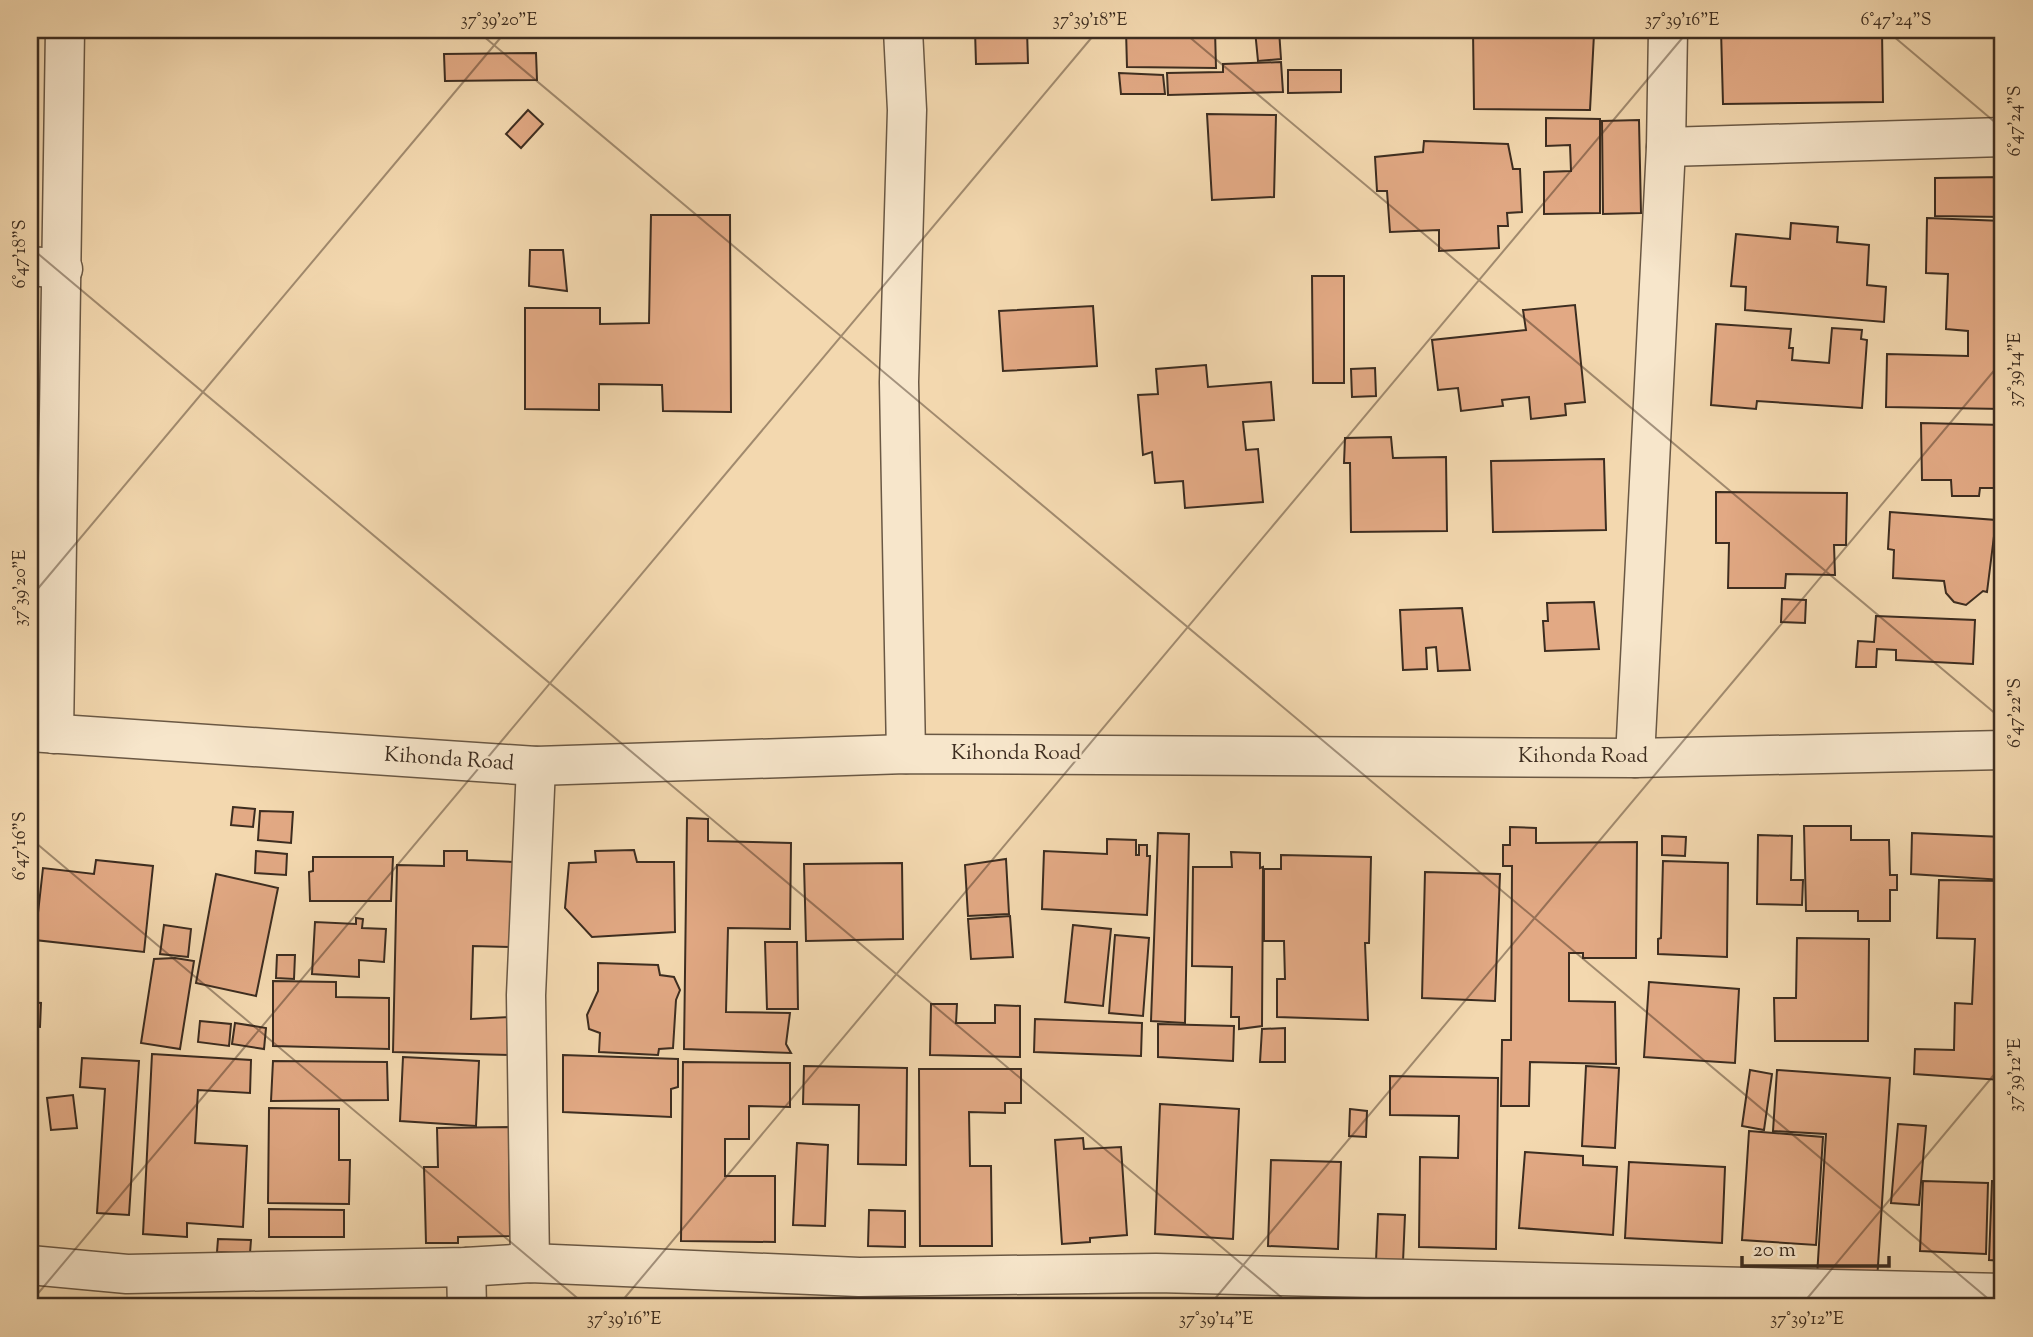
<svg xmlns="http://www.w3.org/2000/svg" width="2033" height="1337" viewBox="0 0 2033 1337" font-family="'Sorts Mill Goudy',serif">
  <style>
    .building { fill: #e2a984; stroke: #3d2d20; stroke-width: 2 }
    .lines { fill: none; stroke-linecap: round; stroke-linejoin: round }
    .minor-casing { stroke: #6a5844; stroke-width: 41 }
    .tertiary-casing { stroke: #6a5844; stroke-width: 41 }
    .minor { stroke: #f7e6cb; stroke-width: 38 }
    .tertiary { stroke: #f7e6cb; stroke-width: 38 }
    .ticks { fill: none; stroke: #3d2d20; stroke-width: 2; stroke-opacity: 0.45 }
    .labels { text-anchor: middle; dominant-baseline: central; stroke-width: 5; stroke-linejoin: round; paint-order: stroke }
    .street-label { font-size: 21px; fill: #3d2d20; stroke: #f7e6cb }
    .neatline { fill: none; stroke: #3d2d20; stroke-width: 2.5 }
    .ticks-label { font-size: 18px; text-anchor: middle; fill: #3d2d20 }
  </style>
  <rect width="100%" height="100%" fill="#f3d8af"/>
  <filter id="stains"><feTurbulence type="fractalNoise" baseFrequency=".00286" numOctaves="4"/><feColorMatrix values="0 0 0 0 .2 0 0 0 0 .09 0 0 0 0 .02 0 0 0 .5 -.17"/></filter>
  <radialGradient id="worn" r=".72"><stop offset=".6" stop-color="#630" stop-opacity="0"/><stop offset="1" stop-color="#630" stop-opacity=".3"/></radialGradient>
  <g class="building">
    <path d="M975 30H1027L1028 63 976 64Z"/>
    <path d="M1126 30H1215L1216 68 1127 67Z"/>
    <path d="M1255 30H1279L1281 59 1258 61Z"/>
    <path d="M1473 30 1594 34 1590 110 1474 109Z"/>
    <path d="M1721 30H1882L1883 102 1723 104Z"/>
    <path d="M2002 30H2003V90H2001Z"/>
    <path d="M536 53 537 80 445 81 444 54Z"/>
    <path d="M1281 62 1283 92 1168 95 1167 73 1223 72V64Z"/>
    <path d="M1288 70H1341V92L1288 93Z"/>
    <path d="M1119 73 1163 75 1165 94H1121Z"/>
    <path d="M528 110 543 124 521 148 506 134Z"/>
    <path d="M1207 114 1276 115 1274 197 1212 200Z"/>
    <path d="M1546 118 1600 119V213L1544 214V172L1571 171 1570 145 1546 146Z"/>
    <path d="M1639 120 1641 213 1603 214 1602 121Z"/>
    <path d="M1424 141 1508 144 1513 169H1520L1522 212 1507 213 1508 226H1498L1499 248 1439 251V230L1390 232 1387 191H1377L1375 157 1423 152Z"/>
    <path d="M2003 177V217L1935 216V178Z"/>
    <path d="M651 215H730L731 412 663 411 662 385 599 384V410L525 409V308H600V324L649 323Z"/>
    <path d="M1927 218 2003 221V409L1886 407 1887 354 1968 356V331L1946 329 1948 274 1926 273Z"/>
    <path d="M1791 223 1838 227 1837 242 1869 245 1867 285 1886 287 1884 322 1745 310 1746 287 1731 286 1736 234 1790 239Z"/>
    <path d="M530 250H563L567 291 529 286Z"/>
    <path d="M1312 276H1344V383H1313Z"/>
    <path d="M1575 305 1585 402 1565 404 1566 415 1531 419 1529 397 1502 400 1503 406 1461 411 1458 388 1438 390 1432 340 1526 330 1523 310Z"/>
    <path d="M1093 306 1097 366 1003 371 999 311Z"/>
    <path d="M1716 324 1791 329 1789 348H1793L1792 360 1829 363 1832 328 1862 330 1861 339 1867 340 1862 408 1757 401 1756 409 1711 405Z"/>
    <path d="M30 326 36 327 30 383Z"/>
    <path d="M1206 365 1208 387 1271 382 1274 420 1243 422 1246 450 1258 449 1263 502 1185 508 1183 481 1155 483 1152 452 1143 455 1138 395 1158 394 1156 369Z"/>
    <path d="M1375 368 1376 396 1352 397 1351 369Z"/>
    <path d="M1921 423 2003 425V488H1980L1979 496H1952L1951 480H1922Z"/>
    <path d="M1391 437 1393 458 1446 457 1447 531 1351 532 1350 463H1344L1345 438Z"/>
    <path d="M1604 459 1606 530 1493 532 1491 461Z"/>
    <path d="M1716 492 1847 493 1846 545H1834L1835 575 1786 574 1785 588H1728L1729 543H1716Z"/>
    <path d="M1890 512 1996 520 1987 592 1983 591 1966 605 1954 602 1946 593 1944 581 1893 578 1894 550 1888 549Z"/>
    <path d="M1782 599 1806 600 1805 623 1781 622Z"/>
    <path d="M1594 602 1599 649 1545 651 1543 621H1548L1547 603Z"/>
    <path d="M1462 608 1470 670 1438 671 1436 647 1426 648 1427 669 1403 670 1400 610Z"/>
    <path d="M1876 616 1975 620 1973 664 1896 660V650L1877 649 1876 667H1856L1858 641 1874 642Z"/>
    <path d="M1998 619 2003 620V644H1999Z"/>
    <path d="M233 807 255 809 253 827 231 825Z"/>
    <path d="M260 811 293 812 291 843 258 840Z"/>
    <path d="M687 818 708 819V841L791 843 790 929 728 928 726 1012 790 1013 786 1044 791 1053 684 1049Z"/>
    <path d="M1804 826H1851V840H1889L1890 875H1897V890H1890V921H1858V911H1806Z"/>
    <path d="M1510 827 1536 828V843L1637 842 1636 958H1583V953H1569V1001L1615 1002 1616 1064 1530 1062 1529 1106H1501L1502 1040H1511L1512 866H1503V845H1510Z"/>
    <path d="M1158 833 1189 834 1185 1023 1151 1021Z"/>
    <path d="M1912 833 2003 837V880L1911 874Z"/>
    <path d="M1758 835 1792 836 1791 880H1803L1802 905 1757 904Z"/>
    <path d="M1662 836 1686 837 1685 856 1662 855Z"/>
    <path d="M1107 839 1136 840V855H1139V845H1147V856H1150L1147 915 1042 909 1044 851 1107 854Z"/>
    <path d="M634 850 637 862H674L675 932 592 937 565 908 569 863 596 862 595 851Z"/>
    <path d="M256 851 287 854 286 875 255 873Z"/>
    <path d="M444 851H467V860L516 862 515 947 473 946 471 1019 510 1017 509 1055 393 1052 397 865 444 866Z"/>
    <path d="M1231 852 1260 853V868L1263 867 1262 1026 1239 1029V1017H1231L1232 967 1192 966 1193 867H1232Z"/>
    <path d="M1281 855 1371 857 1369 943H1365L1368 1020 1277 1017V979H1285L1284 941H1264V869H1281Z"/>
    <path d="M313 857H393L391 901H310L309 872 313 871Z"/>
    <path d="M1006 859 1009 914 968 916 965 865Z"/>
    <path d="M96 860 153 866 144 952 35 940 43 868 94 874Z"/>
    <path d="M1663 861 1728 863 1727 957 1658 954V939L1661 938Z"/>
    <path d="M902 863 903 939 806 941 804 864Z"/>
    <path d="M1425 872 1500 874 1495 1001 1422 998Z"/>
    <path d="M216 874 278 888 256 996 196 983Z"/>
    <path d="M1939 880 2003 881 2001 1080 1914 1074 1915 1049 1954 1050 1955 1003 1972 1004 1975 939 1937 938Z"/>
    <path d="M1010 916 1013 957 971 959 968 919Z"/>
    <path d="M356 918 363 919 362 928 386 929 384 962 359 960V977L312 974 315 922 356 924Z"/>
    <path d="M164 925 191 929 188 957 160 954Z"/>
    <path d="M1073 925 1111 929 1103 1006 1065 1002Z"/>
    <path d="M1115 935 1149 938 1143 1016 1109 1013Z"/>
    <path d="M1797 938 1869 939 1868 1041H1775L1774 998H1796Z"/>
    <path d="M765 942H797L798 1009H767Z"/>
    <path d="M277 955H295L294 979 276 978Z"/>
    <path d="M175 958 194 961 180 1049 141 1043 154 959Z"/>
    <path d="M598 963 658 965 660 975 674 977 680 990 676 1000 673 1048 659 1049 658 1055 599 1052 600 1033 589 1029 587 1015 598 991Z"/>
    <path d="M273 981 336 982V997L389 998V1049L273 1046Z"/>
    <path d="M1649 982 1739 989 1735 1063 1644 1057Z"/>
    <path d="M30 1002 41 1003 40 1027 30 1026Z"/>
    <path d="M931 1004H957L956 1023H995V1005L1020 1006V1057L930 1055Z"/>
    <path d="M1035 1019 1142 1023 1141 1056 1034 1052Z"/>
    <path d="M200 1021 231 1024 229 1046 198 1042Z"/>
    <path d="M235 1023 266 1028 264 1049 232 1044Z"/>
    <path d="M1158 1024 1234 1026 1233 1061 1158 1057Z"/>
    <path d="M1285 1028V1062H1260L1262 1029Z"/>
    <path d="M152 1054 251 1060 250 1093 198 1090 195 1143 247 1146 243 1227 187 1223V1237L143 1234Z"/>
    <path d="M563 1055 678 1059V1087L671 1089V1117L563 1112Z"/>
    <path d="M403 1057 479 1061 476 1126 400 1121Z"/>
    <path d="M82 1058 139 1061 129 1215 97 1213 105 1089 80 1087Z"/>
    <path d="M273 1061 387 1062 388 1100 271 1101Z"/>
    <path d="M683 1062 790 1063V1107L749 1106V1139H725V1176H775V1242L681 1241Z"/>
    <path d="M804 1066 907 1068 906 1165 858 1164 859 1105 803 1104Z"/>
    <path d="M1586 1066 1619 1068 1615 1148 1582 1146Z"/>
    <path d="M919 1069H1021V1103H1005V1113L969 1112 970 1166H991L992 1246H920Z"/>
    <path d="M1750 1070 1772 1074 1764 1130 1742 1126Z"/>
    <path d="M1777 1070 1890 1078 1877 1281 1817 1276 1826 1134 1773 1131Z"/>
    <path d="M1390 1076 1498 1078 1496 1249 1419 1247 1420 1157 1458 1158 1459 1116 1390 1115Z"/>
    <path d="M73 1095 77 1128 51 1130 47 1098Z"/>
    <path d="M1160 1104 1239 1109 1233 1239 1155 1234Z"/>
    <path d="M269 1108 339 1109V1160H350L349 1204 268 1203Z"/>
    <path d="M1350 1109 1367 1111 1366 1137 1349 1136Z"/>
    <path d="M1898 1124 1926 1126 1919 1205 1891 1203Z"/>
    <path d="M509 1127 510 1236 458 1237V1243H426L424 1167H438L437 1128Z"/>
    <path d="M1749 1131 1823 1137 1816 1245 1742 1240Z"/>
    <path d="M1083 1138 1084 1149 1121 1147 1127 1235 1090 1238V1242L1062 1244 1055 1140Z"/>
    <path d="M797 1143 828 1145 825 1226 793 1225Z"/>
    <path d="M1525 1152 1583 1156V1165L1617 1167 1613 1235 1519 1228Z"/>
    <path d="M1271 1160 1341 1162 1338 1249 1268 1246Z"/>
    <path d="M1629 1162 1725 1167 1722 1243 1625 1238Z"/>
    <path d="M1923 1181 1988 1183 1986 1254 1920 1251Z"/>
    <path d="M1992 1181 2003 1182V1261L1989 1260Z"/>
    <path d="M269 1209 344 1210V1237H269Z"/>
    <path d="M869 1210 905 1211V1247L868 1246Z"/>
    <path d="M1378 1214 1405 1215 1403 1262 1376 1261Z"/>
    <path d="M218 1239 251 1240 250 1253 217 1252Z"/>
  </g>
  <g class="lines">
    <defs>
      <g id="minor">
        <path d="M903 30 907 110 899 382 906 754"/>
        <path d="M1666 147 2003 137"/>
        <path d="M30 266 63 269"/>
        <path d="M54 734 65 30"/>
        <path d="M1635 758 1666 147 1668 30"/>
        <path d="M530 1263 526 995 536 766"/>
        <path d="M30 1265 127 1274 466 1267 530 1263 859 1277 1156 1273 2003 1293"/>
        <path d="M466 1267 467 1307"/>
      </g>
      <path id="tertiary" d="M30 732 536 766 906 754 1635 758 2003 750"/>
    </defs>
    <use href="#minor" class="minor-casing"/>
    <use href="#tertiary" class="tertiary-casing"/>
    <use href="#minor" class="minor"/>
    <use href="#tertiary" class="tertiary"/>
  </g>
  <path class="ticks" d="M476 30 1998 1307M1181 30 2003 720M1886 30 2003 129M30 247 1293 1307M30 598 507 30M30 838 588 1307M30 1303 1098 30M617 1307 1689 30M1208 1307 2003 360M1800 1307 2003 1064"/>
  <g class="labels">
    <g class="street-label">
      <text x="1016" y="754">Kihonda Road</text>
      <text x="1583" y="757">Kihonda Road</text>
      <text transform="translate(449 760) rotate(4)">Kihonda Road</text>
    </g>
  </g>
  <rect width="2033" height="1337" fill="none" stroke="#f3d8af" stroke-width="77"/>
  <path d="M1742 1256v10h147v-10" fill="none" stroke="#3d2d20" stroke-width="3.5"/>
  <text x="1753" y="1256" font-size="21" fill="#3d2d20" stroke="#f7e6cb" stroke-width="5" paint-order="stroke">20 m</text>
  <rect x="38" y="38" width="1956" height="1260" class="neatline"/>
  <g class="ticks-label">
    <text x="499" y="25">37°39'20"E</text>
    <text x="1090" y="25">37°39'18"E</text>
    <text x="1682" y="25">37°39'16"E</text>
    <text x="1896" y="25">6°47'24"S</text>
    <text transform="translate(2014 121) rotate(-90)" y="6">6°47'24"S</text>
    <text transform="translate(19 254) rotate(-90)" y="6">6°47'18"S</text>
    <text transform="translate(2014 370) rotate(-90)" y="6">37°39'14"E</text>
    <text transform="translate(19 588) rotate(-90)" y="6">37°39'20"E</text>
    <text transform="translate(2014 713) rotate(-90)" y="6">6°47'22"S</text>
    <text transform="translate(19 846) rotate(-90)" y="6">6°47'16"S</text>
    <text transform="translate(2014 1075) rotate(-90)" y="6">37°39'12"E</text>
    <text x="624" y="1324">37°39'16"E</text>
    <text x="1216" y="1324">37°39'14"E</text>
    <text x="1807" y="1324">37°39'12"E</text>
  </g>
  <rect width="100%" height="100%" filter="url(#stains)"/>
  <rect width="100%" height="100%" fill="url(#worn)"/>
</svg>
